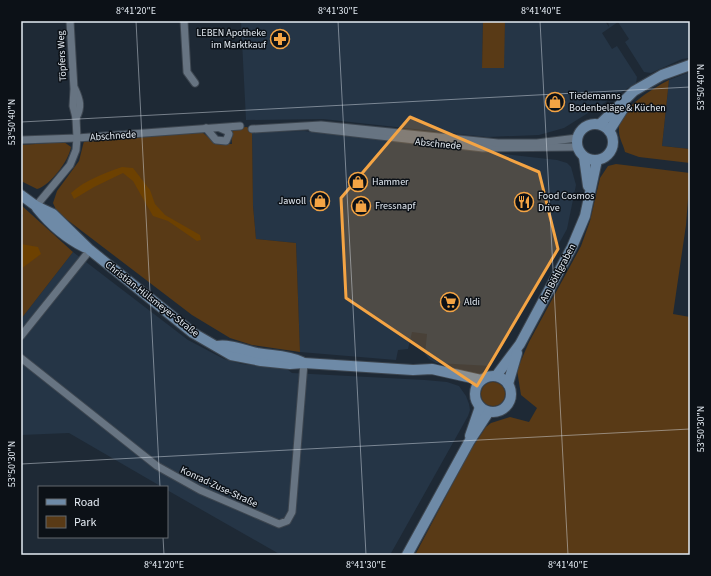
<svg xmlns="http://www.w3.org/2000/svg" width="711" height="576" viewBox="0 0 711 576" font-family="'Source Sans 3',sans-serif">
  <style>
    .built { fill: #253546 }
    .green { fill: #593a16 }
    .water { fill: #6d4101 }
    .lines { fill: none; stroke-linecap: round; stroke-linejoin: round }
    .street-casing { stroke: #3d4650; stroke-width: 9 }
    .secondary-casing { stroke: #3d4650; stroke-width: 12 }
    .street { stroke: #677482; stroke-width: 7 }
    .secondary { stroke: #6e8aa7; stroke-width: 10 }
    .marked { fill: #f4a444; fill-opacity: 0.2; stroke: #f4a444; stroke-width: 3; stroke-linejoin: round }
    .ticks { fill: none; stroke: #e4ebf3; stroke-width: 1; stroke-opacity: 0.45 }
    .labels { text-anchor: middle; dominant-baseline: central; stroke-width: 3; stroke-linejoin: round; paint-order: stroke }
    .poi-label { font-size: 10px; fill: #e4ebf3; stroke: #0c1117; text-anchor: start }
    .street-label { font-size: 10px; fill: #e4ebf3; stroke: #0c1117 }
    .neatline { fill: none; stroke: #e4ebf3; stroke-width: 1.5 }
    .ticks-label { font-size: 10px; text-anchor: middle; fill: #e4ebf3 }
  </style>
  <rect width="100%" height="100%" fill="#1e2935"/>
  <g class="built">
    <path d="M241 21H483L482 68H503L505 21H605L609 27 608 21H690V58L682 59 651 73 644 72 625 42 629 39 618 22 602 33 612 49 617 46 637 77 636 83 564 128 539 135 487 137 323 119 246 120Z"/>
    <path d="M690 72V149L662 146 669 80Z"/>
    <path d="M304 131 557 160 567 163 571 167 576 185 567 229 491 366 436 363 429 359 425 354 427 334 412 332 408 349 398 350 396 360 300 352 296 243 256 239 253 206 252 132Z"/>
    <path d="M73 252 188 340 224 359 242 364 287 369 292 373 425 380 447 382 459 386 466 396 469 404 470 410 468 416 390 555H281L167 490V487H162L69 433 21 435V319Z"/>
  </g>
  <g class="green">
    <path d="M483 21H505L504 68H482Z"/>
    <path d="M669 80 662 146 690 149V163L639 157 625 152C624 146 619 139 619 131 617 109 652 89 669 80Z"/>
    <path d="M247 127 252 132 253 206 256 239 296 243 300 352 252 345 230 338 192 315 57 212 53 203 57 191 79 161 84 141 202 132 216 144H232L231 128Z"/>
    <path d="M64 142 71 147C69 160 50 186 37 189L21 181V145Z"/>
    <path d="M616 164 690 173 686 225 673 314 690 317V555H415L470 451 486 427 491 423 510 417 529 422 537 408 521 395 517 370 529 342 581 246 590 221 600 178 608 166Z"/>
    <path d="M21 205 73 252 21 319V221L23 215 21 213Z"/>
    <circle cx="493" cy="394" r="12"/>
  </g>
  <g class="water">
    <path d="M122 167 133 168 150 190 155 204 165 215 200 235 201 240 197 241 168 221 153 216 133 181 123 173 94 187 74 199 71 193C85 180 105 173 122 167Z"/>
    <path d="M21 244 38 247 41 254 21 269Z"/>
  </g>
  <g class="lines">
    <defs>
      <g id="street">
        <path d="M184 21 187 72 195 83"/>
        <path d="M75 89C80 100 82 107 76 118"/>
        <path d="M206 128 216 140 226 141 229 134 227 131 220 128"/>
        <path d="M312 128 483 148 577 147"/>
        <path d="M252 129 321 125 498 143H537L577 138"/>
        <path d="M21 140 77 138 240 126"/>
        <path d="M36 206 70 165 76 150 77 138 76 118 73 106 74 89 70 21"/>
        <path d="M21 336 90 250"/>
        <path d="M21 358 157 466 200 490 279 524 287 521 292 512 304 363"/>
      </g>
      <g id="secondary">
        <circle cx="595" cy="142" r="18"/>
        <path d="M600 124 634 91 662 75 690 65"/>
        <path d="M609 131 623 109"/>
        <path d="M584 157 588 186"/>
        <path d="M21 195 36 206 53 214 90 250 193 333 231 355 261 361 290 364 304 363 413 370 432 369 481 380"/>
        <path d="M37 208C50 224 66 238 84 247"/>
        <path d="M217 346C230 344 243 350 257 353 273 356 287 355 302 362"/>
        <circle cx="493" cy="394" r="18"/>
        <path d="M496 376 520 344 572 247 585 216 597 160"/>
        <path d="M508 384 517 353"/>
        <path d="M470 436 480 407"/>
        <path d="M407 555 469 442 488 413"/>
      </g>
    </defs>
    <use href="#street" class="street-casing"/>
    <use href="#secondary" class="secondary-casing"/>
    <use href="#street" class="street"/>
    <use href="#secondary" class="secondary"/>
  </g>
  <path class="marked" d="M410 117 539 172 558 249 477 386 346 298 341 198Z"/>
  <path class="ticks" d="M136 21 160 487M338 21 366 555M540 21 568 555M21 122 690 87M21 464 690 429M163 537 164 555"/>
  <defs>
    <symbol id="pharmacy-ring" viewBox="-11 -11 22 22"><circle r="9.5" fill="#0c1117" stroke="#f4a444" stroke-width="1.5"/><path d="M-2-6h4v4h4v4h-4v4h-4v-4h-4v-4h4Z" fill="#f4a444"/></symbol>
    <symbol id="shop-ring" viewBox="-11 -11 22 22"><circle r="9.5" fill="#0c1117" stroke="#f4a444" stroke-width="1.5"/><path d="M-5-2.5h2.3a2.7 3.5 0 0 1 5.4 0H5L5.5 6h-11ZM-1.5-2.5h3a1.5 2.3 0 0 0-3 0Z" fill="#f4a444"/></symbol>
    <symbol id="restaurant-ring" viewBox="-11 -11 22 22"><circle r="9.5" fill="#0c1117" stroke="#f4a444" stroke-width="1.5"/><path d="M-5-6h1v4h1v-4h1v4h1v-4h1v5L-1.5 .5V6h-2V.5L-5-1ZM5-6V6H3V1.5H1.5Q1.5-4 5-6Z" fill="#f4a444"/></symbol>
    <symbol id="supermarket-ring" viewBox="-11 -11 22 22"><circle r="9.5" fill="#0c1117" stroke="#f4a444" stroke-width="1.5"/><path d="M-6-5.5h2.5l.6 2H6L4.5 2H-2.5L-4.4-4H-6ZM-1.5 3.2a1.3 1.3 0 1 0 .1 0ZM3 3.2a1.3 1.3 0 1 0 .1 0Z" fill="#f4a444"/></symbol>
  </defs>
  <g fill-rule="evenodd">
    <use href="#pharmacy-ring" x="269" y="28" width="22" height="22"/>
    <use href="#shop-ring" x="544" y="91" width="22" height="22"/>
    <use href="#shop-ring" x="347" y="171" width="22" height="22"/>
    <use href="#shop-ring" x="309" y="190" width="22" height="22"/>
    <use href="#restaurant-ring" x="513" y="191" width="22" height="22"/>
    <use href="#shop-ring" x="350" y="195" width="22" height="22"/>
    <use href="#supermarket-ring" x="439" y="291" width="22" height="22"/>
  </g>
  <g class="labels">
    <g class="poi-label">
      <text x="266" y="33" text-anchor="end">LEBEN Apotheke<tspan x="266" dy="12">im Marktkauf</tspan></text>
      <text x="569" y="96">Tiedemanns<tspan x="569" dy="12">Bodenbeläge &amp; Küchen</tspan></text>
      <text x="372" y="182">Hammer</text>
      <text x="538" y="196">Food Cosmos<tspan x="538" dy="12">Drive</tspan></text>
      <text x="306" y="201" text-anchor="end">Jawoll</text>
      <text x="375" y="206">Fressnapf</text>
      <text x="464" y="302">Aldi</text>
    </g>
    <g class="street-label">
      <text transform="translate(62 56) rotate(-93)">Töpfers Weg</text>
      <text transform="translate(113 136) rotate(-4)">Abschnede</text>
      <text transform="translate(438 144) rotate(6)">Abschnede</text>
      <text transform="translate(558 273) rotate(-62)">Am Böhlgraben</text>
      <text transform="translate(152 299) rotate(38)">Christian-Hülsmeyer-Straße</text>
      <text transform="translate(219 487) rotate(25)">Konrad-Zuse-Straße</text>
    </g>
  </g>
  <rect width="711" height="576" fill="none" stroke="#0c1117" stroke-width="44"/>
  <rect x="38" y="486" width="130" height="52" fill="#0c1117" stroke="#62686f"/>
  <rect x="46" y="499" width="20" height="6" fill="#6e8aa7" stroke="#62686f"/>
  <text x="74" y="506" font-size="12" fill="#e4ebf3">Road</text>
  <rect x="46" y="516" width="20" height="12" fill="#593a16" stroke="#62686f"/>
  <text x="74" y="526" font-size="12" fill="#e4ebf3">Park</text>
  <rect x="22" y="22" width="667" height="532" class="neatline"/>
  <g class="ticks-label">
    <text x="136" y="14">8°41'20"E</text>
    <text x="338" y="14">8°41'30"E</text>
    <text x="541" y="14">8°41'40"E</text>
    <text transform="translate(700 87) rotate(-90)" y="4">53°50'40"N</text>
    <text transform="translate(11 122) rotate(-90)" y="4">53°50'40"N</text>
    <text transform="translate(700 429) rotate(-90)" y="4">53°50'30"N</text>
    <text transform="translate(11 464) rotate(-90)" y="4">53°50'30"N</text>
    <text x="164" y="568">8°41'20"E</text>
    <text x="366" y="568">8°41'30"E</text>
    <text x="568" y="568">8°41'40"E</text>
  </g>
</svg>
